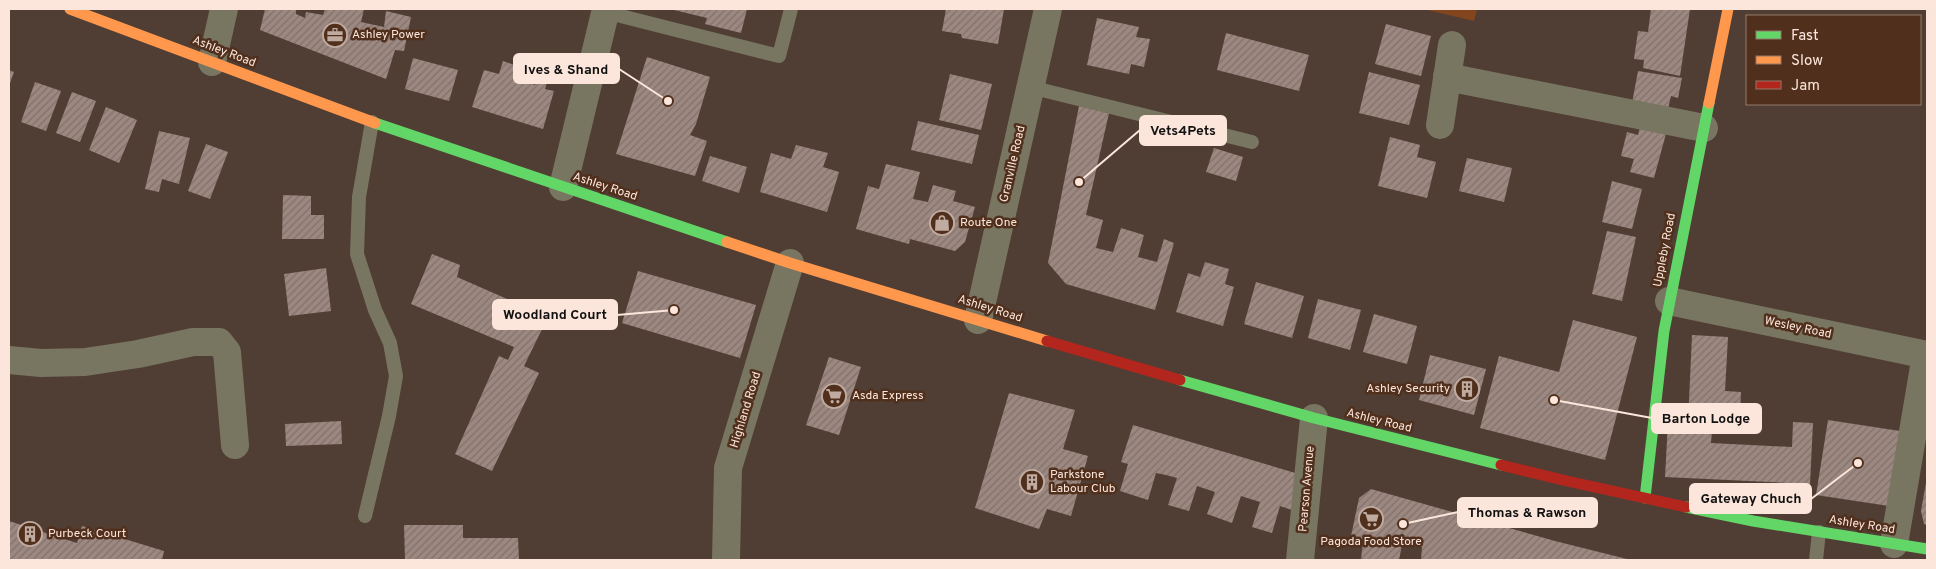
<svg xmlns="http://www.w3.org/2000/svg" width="1936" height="569" viewBox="0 0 1936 569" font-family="Overpass,sans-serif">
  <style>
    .park { fill: #83451d }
    .building { fill: url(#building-hatch) }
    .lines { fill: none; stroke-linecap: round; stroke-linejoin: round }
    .lane { stroke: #787661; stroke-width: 14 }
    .street { stroke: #787661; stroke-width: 28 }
    .fast { stroke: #63d668; stroke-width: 11 }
    .slow { stroke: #ff974d; stroke-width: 11 }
    .jam { stroke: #b3261e; stroke-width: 11 }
    .labels { text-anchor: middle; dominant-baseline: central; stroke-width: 5; stroke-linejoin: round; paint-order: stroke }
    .poi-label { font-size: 12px; fill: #fce6db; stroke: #50301d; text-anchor: start }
    .street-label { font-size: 12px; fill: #fce6db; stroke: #50301d }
    .leader { fill: none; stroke: #fce6db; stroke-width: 2 }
    .callout-dot { fill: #fce6db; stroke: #50301d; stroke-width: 2 }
    .callout { fill: #fce6db; stroke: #fce6db; stroke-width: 2 }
    .callout-label { font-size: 14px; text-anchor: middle; font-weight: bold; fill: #111 }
  </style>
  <defs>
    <pattern id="building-hatch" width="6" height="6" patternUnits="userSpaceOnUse" patternTransform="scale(1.25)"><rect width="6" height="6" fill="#9c8881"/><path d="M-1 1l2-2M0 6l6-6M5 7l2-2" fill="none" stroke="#80716b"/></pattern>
  </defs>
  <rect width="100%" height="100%" fill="#503e34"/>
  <path class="park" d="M1423 9H1477L1474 21Z"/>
  <g class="building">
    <path d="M265 9H296V14L305 18 306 12 323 15 325 9H364L361 22 384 27 386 11 411 17 404 51 395 50 386 79 260 30Z"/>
    <path d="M670 9H747L741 33 705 24 707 18Z"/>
    <path d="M946 9H1004L998 44 962 38 961 34 942 31Z"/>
    <path d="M1651 9H1690L1680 76 1643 68 1644 60 1634 59 1638 31 1648 32Z"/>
    <path d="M1097 18 1139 27 1136 37 1150 39 1144 67 1131 64 1129 74 1087 65Z"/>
    <path d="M1386 24 1431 36 1421 76 1375 64Z"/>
    <path d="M1226 33 1309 55 1299 91 1217 70Z"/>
    <path d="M647 57 710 77 696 124 690 135 707 141 695 176 616 154Z"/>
    <path d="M413 58 458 70 449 101 405 89Z"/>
    <path d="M503 61 523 68 520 79 535 85 539 73 549 76 545 89 554 91 543 129 472 107 484 70 499 74Z"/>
    <path d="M9 70 14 72 9 86Z"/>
    <path d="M1638 71 1682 78 1678 98 1671 96 1668 109 1632 103Z"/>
    <path d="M1369 72 1420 85 1409 125 1359 113Z"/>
    <path d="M950 74 992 84 981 130 939 120Z"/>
    <path d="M35 82 61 91 46 131 21 122Z"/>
    <path d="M72 92 96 101 80 142 56 133Z"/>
    <path d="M1079 106 1109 113 1086 215 1103 220 1096 248 1113 252 1121 228 1144 235 1138 257 1157 262 1164 239 1174 243 1155 310 1066 284 1048 263Z"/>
    <path d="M106 107 137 120 119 163 89 150Z"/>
    <path d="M918 121 979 135 972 164 911 150Z"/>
    <path d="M1641 123 1667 130 1654 178 1630 172 1634 159 1621 156 1627 132 1638 135Z"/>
    <path d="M159 131 190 138 179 184 162 179 159 192 145 189Z"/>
    <path d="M1390 137 1420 145 1417 157 1436 162 1427 198 1378 186Z"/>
    <path d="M206 144 228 152 210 199 188 191Z"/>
    <path d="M796 145 828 153 823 167 839 172 827 212 760 192 771 153 791 159Z"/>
    <path d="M1214 148 1243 157 1236 181 1206 172Z"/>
    <path d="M710 156 747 167 739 193 702 181Z"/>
    <path d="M1467 158 1512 168 1504 202 1459 191Z"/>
    <path d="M886 164 920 172 913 199 928 202 933 185 956 191 953 201 975 207 965 242 955 251 910 239 909 244 856 229 868 186 879 189Z"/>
    <path d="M1612 181 1642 189 1632 229 1602 222Z"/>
    <path d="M283 195 311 196V215H324V239H282Z"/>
    <path d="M1607 231 1636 237 1622 301 1592 294Z"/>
    <path d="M432 254 460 265 457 277 548 317 524 366 539 373 492 471 455 454 499 356 508 360 514 347 411 304Z"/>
    <path d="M1205 262 1229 269 1225 284 1234 287 1223 326 1176 312 1188 273 1200 277Z"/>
    <path d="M326 268 331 311 289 316 284 274Z"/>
    <path d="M638 271 756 305 740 358 622 323Z"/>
    <path d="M1256 282 1304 296 1292 338 1244 324Z"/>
    <path d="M1318 299 1361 310 1350 350 1308 338Z"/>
    <path d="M1374 314 1417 326 1407 364 1363 352Z"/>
    <path d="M1573 320 1637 337 1605 460 1480 428 1499 356 1559 372Z"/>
    <path d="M1692 335 1728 337 1725 391 1741 392 1740 414H1726V430L1712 429 1711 443 1792 447 1793 422 1813 423 1810 484 1665 477 1668 422 1688 423Z"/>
    <path d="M1430 355 1486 369 1474 415 1419 400Z"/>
    <path d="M829 357 861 367 839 435 806 425Z"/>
    <path d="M1009 393 1075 410 1063 449 1088 456 1071 516 1047 509 1039 529 975 508Z"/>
    <path d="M1828 420 1900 431 1889 506 1816 495Z"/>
    <path d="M341 421 342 444 286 446 285 424Z"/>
    <path d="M1133 425 1302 475 1292 510 1280 506 1272 533 1252 527 1260 502 1241 496 1232 523 1207 514 1215 492 1197 486 1189 511 1168 505 1177 478 1166 475 1156 473 1148 500 1120 491 1128 464 1121 462Z"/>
    <path d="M1926 483H1927V525L1924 524 1921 511Z"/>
    <path d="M1371 489 1555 541 1631 560H1421L1422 547 1402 545 1399 560H1361L1363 541H1350L1359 498Z"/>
    <path d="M9 521 77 543 82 526 164 551 162 560H9Z"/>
    <path d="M404 525H463V538H518L519 560H405Z"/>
  </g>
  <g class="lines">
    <g class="lane">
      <path d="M605 12 779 56 791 9"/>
      <path d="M1030 87 1252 142"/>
      <path d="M365 516 389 416 396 376 390 343 375 310 357 254 359 197 372 122"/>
      <path d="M1816 560 1819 532"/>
    </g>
    <g class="street">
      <path d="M212 62 224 9"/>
      <path d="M1447 77 1704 128"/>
      <path d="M1440 125 1452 45"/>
      <path d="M563 187 606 9"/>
      <path d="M1669 301 1927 355"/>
      <path d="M978 320 1048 9"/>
      <path d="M9 360 41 363 85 362 138 354 193 342H219L227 352 235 445"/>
      <path d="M1894 544 1926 355"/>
      <path d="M726 560 728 468 790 263"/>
      <path d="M1300 560 1314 418"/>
    </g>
    <g class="fast">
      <path d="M375 123 727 242"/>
      <path d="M1180 380 1314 418 1501 465"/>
      <path d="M1645 498 1664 331 1709 103"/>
      <path d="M1686 507 1753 521 1927 549"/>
    </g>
    <g class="slow">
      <path d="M70 9 375 123"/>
      <path d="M1709 103 1728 9"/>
      <path d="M727 242 790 263 1047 341"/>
    </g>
    <g class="jam">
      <path d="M1047 341 1180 380"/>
      <path d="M1501 465 1567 481 1686 507"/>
    </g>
  </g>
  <defs>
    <symbol id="office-ring" viewBox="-11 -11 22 22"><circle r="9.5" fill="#50301d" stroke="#c0aba1" stroke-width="1.5"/><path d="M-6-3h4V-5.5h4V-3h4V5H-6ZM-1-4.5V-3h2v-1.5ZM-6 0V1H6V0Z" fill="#c0aba1"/></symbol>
    <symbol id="shop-ring" viewBox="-11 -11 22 22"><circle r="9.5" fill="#50301d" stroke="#c0aba1" stroke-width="1.5"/><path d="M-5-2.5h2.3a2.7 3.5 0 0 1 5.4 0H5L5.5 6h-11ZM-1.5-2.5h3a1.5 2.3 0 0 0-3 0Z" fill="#c0aba1"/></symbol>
    <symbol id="building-ring" viewBox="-11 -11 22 22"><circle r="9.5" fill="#50301d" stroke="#c0aba1" stroke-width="1.5"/><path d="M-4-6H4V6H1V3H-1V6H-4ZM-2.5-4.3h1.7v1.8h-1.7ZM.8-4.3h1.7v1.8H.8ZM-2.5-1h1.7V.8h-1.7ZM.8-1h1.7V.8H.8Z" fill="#c0aba1"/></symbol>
    <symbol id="supermarket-ring" viewBox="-11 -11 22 22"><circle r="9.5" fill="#50301d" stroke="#c0aba1" stroke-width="1.5"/><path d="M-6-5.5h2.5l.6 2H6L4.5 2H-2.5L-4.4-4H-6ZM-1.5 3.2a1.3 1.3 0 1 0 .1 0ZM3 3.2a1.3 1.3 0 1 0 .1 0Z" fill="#c0aba1"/></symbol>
  </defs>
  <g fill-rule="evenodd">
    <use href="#office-ring" x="321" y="21" width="28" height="28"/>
    <use href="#shop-ring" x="928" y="209" width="28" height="28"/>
    <use href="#building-ring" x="1453" y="375" width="28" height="28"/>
    <use href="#supermarket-ring" x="820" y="382" width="28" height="28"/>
    <use href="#building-ring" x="1018" y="468" width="28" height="28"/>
    <use href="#supermarket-ring" x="1357" y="505" width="28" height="28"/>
    <use href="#building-ring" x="16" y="520" width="28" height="28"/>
  </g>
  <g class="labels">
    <g class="poi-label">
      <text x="352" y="35">Ashley Power</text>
      <text x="960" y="223">Route One</text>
      <text x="1450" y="389" text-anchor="end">Ashley Security</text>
      <text x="852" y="396">Asda Express</text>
      <text x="1050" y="475">Parkstone<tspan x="1050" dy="14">Labour Club</tspan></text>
      <text x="48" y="534">Purbeck Court</text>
      <text x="1371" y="542" text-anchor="middle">Pagoda Food Store</text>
    </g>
    <g class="street-label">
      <text transform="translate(224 52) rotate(21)">Ashley Road</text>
      <text transform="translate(1013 164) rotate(-77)">Granville Road</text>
      <text transform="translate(605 187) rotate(18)">Ashley Road</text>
      <text transform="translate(1665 250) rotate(-79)">Uppleby Road</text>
      <text transform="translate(990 309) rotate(17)">Ashley Road</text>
      <text transform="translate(1798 328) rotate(12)">Wesley Road</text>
      <text transform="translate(746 410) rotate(-73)">Highland Road</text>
      <text transform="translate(1379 421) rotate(14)">Ashley Road</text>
      <text transform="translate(1307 489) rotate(-85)">Pearson Avenue</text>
      <text transform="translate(1862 525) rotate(9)">Ashley Road</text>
    </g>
  </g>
  <path class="leader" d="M668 101L619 69M1079 182L1140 130M674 310L617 315M1554 400L1652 418M1858 463L1811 499M1403 524L1458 512"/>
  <g class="callout-dot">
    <circle cx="668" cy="101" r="5"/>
    <circle cx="1079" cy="182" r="5"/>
    <circle cx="674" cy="310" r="5"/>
    <circle cx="1554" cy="400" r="5"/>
    <circle cx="1858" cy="463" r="5"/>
    <circle cx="1403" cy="524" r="5"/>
  </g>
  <g class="callout">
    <rect x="514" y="54" width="105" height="29" rx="5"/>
    <rect x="1140" y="116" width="86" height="29" rx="5"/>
    <rect x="493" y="300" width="124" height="29" rx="5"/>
    <rect x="1652" y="404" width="109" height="29" rx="5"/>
    <rect x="1690" y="484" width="121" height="29" rx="5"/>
    <rect x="1458" y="498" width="139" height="29" rx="5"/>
  </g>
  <g class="callout-label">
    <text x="566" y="74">Ives &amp; Shand</text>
    <text x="1183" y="135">Vets4Pets</text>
    <text x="555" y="319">Woodland Court</text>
    <text x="1706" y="423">Barton Lodge</text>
    <text x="1751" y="503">Gateway Chuch</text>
    <text x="1527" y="517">Thomas &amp; Rawson</text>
  </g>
  <rect width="1936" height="569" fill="none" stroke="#fce6db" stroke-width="20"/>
  <rect x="1746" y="15" width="175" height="90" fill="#50301d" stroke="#957969"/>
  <rect x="1756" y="31" width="25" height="8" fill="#63d668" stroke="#957969"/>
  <text x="1791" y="40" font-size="15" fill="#fce6db">Fast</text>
  <rect x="1756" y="56" width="25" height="8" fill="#ff974d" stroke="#957969"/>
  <text x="1791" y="65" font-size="15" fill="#fce6db">Slow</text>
  <rect x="1756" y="81" width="25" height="8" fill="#b3261e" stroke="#957969"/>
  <text x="1791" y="90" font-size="15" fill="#fce6db">Jam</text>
</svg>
